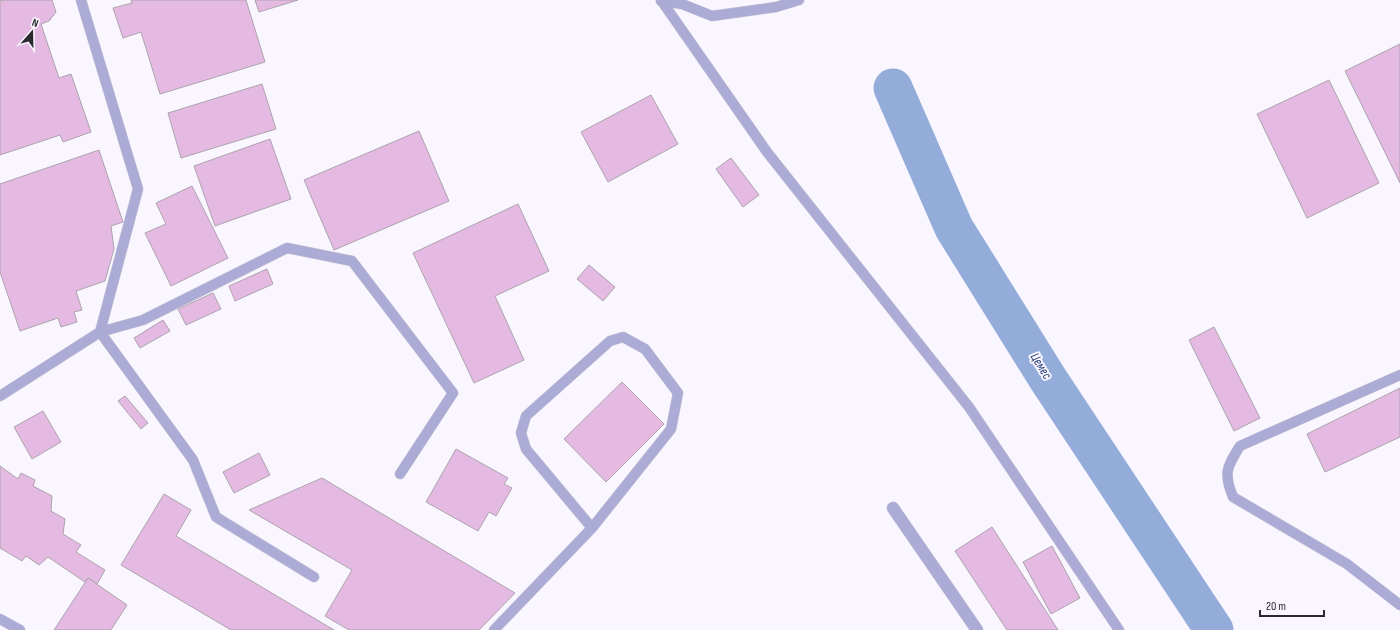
<svg xmlns="http://www.w3.org/2000/svg" width="1400" height="630" viewBox="0 0 1400 630" font-family="'Sofia Sans Condensed',sans-serif">
  <style>
    .lines { fill: none; stroke-linecap: round; stroke-linejoin: round }
    .river { stroke: #93acd9; stroke-width: 39 }
    .building { fill: #e4bae2; stroke: #aca3ac }
    .lane-casing { stroke: #d5d1d9; stroke-width: 11 }
    .street-casing { stroke: #d5d1d9; stroke-width: 13 }
    .lane { stroke: #ababd5; stroke-width: 10 }
    .street { stroke: #ababd5; stroke-width: 12 }
    .labels { text-anchor: middle; dominant-baseline: central; stroke-width: 4; stroke-linejoin: round; paint-order: stroke }
    .water-label { font-size: 13px; font-style: italic; fill: #244078; stroke: #faf6ff }
  </style>
  <rect width="100%" height="100%" fill="#faf6ff"/>
  <g class="lines">
    <path class="river" d="M893 88 954 228 1048 379 1214 630"/>
  </g>
  <g class="building">
    <path d="M4 0H52L56 12 49 21 41 24 59 78 71 74 91 132 63 142 60 135 0 155V1Z"/>
    <path d="M131 0H246L265 62 160 94 141 32 123 38 113 8 132 3Z"/>
    <path d="M255 0H298L259 12Z"/>
    <path d="M1400 44V183L1345 71Z"/>
    <path d="M1329 80 1379 183 1307 218 1257 114Z"/>
    <path d="M262 84 276 129 181 158 168 113Z"/>
    <path d="M651 95 678 144 608 182 581 132Z"/>
    <path d="M419 131 449 201 334 250 304 180Z"/>
    <path d="M270 139 291 199 215 226 194 166Z"/>
    <path d="M99 150 123 222 111 226 114 249 105 281 76 291 82 310 74 312 77 322 61 327 58 318 20 331 0 272V184Z"/>
    <path d="M731 158 759 195 743 207 716 169Z"/>
    <path d="M192 186 228 258 171 286 145 233 166 224 156 203Z"/>
    <path d="M518 204 549 271 495 296 524 360 474 383 413 253Z"/>
    <path d="M589 265 615 287 603 301 577 279Z"/>
    <path d="M267 269 273 284 235 301 229 286Z"/>
    <path d="M213 293 221 309 186 325 178 309Z"/>
    <path d="M163 320 170 331 140 348 134 338Z"/>
    <path d="M1214 327 1260 418 1234 431 1189 340Z"/>
    <path d="M622 382 664 424 606 482 564 439Z"/>
    <path d="M1400 388V437L1325 472 1307 434Z"/>
    <path d="M125 396 148 423 141 429 118 401Z"/>
    <path d="M43 411 61 442 32 459 14 427Z"/>
    <path d="M456 449 508 478 504 484 512 488 496 516 489 512 478 531 426 502Z"/>
    <path d="M259 453 270 475 234 493 223 472Z"/>
    <path d="M0 466 18 479 21 473 35 480 33 486 52 496 51 511 65 519 63 534 81 545 76 552 105 570 97 584 88 578 85 582 48 557 39 565 26 556 22 561 0 548Z"/>
    <path d="M322 478 515 593 479 630H349L325 616 352 570 249 510Z"/>
    <path d="M164 494 191 510 176 536 334 630H231L121 565Z"/>
    <path d="M992 527 1058 630H1007L955 551Z"/>
    <path d="M1052 546 1080 598 1051 614 1023 562Z"/>
    <path d="M88 578 127 605 111 630H54Z"/>
  </g>
  <g class="lines">
    <defs>
      <g id="lane">
        <path d="M661 0 767 152 969 407 1119 630"/>
        <path d="M661 1 682 4 712 16 776 7 799 0"/>
        <path d="M1400 375 1240 446C1227 467 1223 473 1233 497L1347 564 1400 605"/>
        <path d="M0 396 100 332 138 189 81 0"/>
        <path d="M314 577 216 517 193 460 100 332 143 320 287 248 352 261 453 393 400 474"/>
        <path d="M0 619 20 630"/>
        <path d="M494 630 592 528 671 429 678 393 645 349 623 337 610 341 526 416 521 433 526 449 592 528"/>
      </g>
      <path id="street" d="M893 508 977 630"/>
    </defs>
    <use href="#lane" class="lane-casing"/>
    <use href="#street" class="street-casing"/>
    <use href="#lane" class="lane"/>
    <use href="#street" class="street"/>
  </g>
  <g class="labels">
    <g class="water-label">
      <text transform="translate(1041 366) rotate(58)">Цемес</text>
    </g>
  </g>
  <g transform="translate(32 32) rotate(20)" stroke="#faf6ff" stroke-width="3" paint-order="stroke">
  <path d="M0-3L7 15L0 10L-7 15Z" fill="#2b292d"/>
  <text y="-6" font-size="11" font-weight="bold" text-anchor="middle" fill="#2b292d">N</text>
  </g>
  <path d="M1260 610v6h64v-6" fill="none" stroke="#2b292d" stroke-width="2"/>
  <text x="1266" y="610" font-size="12" fill="#2b292d" stroke="#faf6ff" stroke-width="3" paint-order="stroke">20 m</text>
</svg>
